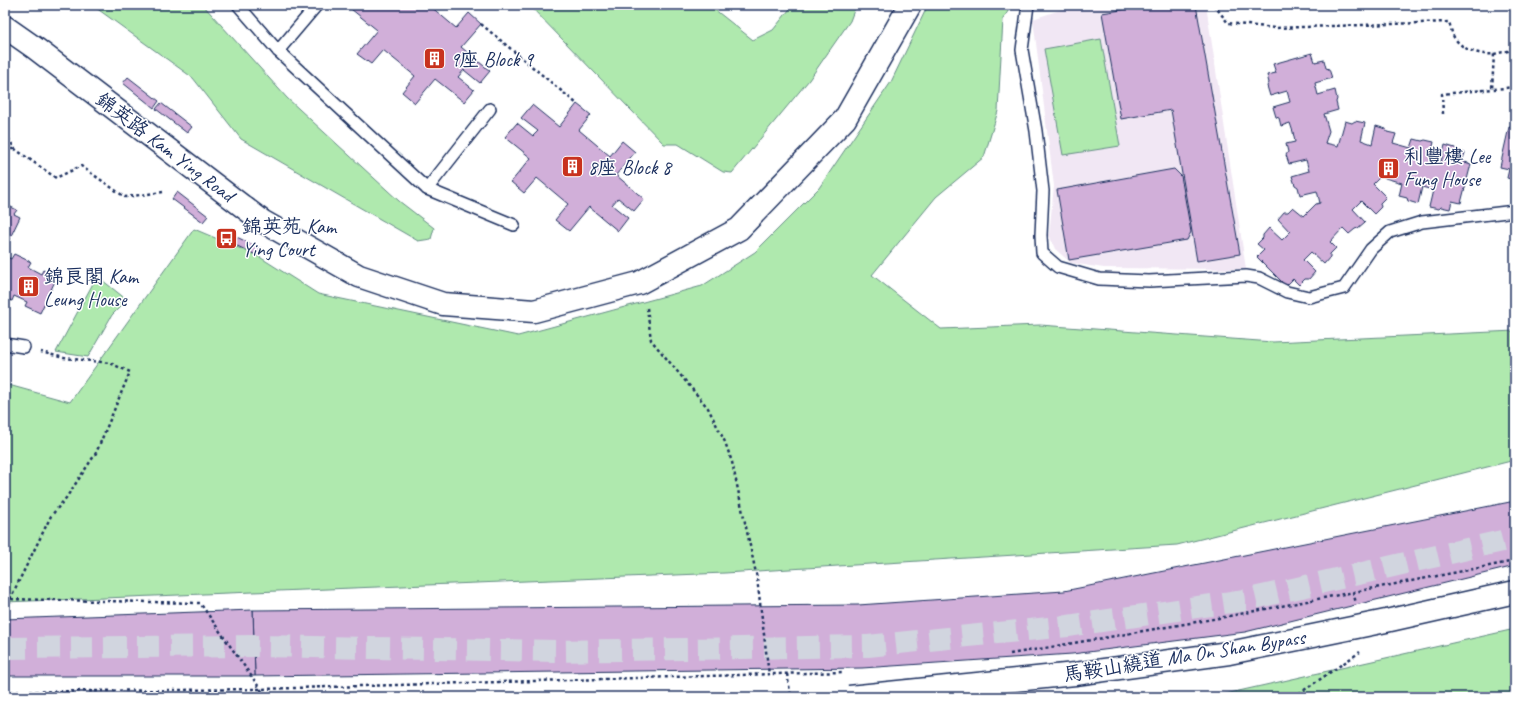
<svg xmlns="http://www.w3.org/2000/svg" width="1520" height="702" viewBox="0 0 1520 702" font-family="Caveat,'LXGW WenKai TC',sans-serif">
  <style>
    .built { fill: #f1e7f4 }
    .green { fill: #afe9ae; stroke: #658c86 }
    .building { fill: #d1afd9; stroke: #1b2f5e }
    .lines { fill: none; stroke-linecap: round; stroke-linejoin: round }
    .primary-tunnel { stroke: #d1d5df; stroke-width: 22; stroke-dasharray: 22 11; stroke-linecap: butt }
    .service-casing { stroke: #1b2f5e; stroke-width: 14 }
    .tertiary-casing { stroke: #1b2f5e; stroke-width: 25 }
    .path { stroke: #1b2f5e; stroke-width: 2.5; stroke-dasharray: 3 3; stroke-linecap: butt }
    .service { stroke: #fff; stroke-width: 11 }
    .tertiary { stroke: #fff; stroke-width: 22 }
    .primary-bridge-casing { stroke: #1b2f5e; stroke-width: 25; stroke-linecap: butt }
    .primary-bridge { stroke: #fff; stroke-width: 22 }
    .labels { text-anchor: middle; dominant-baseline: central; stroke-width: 3; stroke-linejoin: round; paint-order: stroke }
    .poi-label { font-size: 20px; fill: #1b2f5e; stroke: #fff; text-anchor: start }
    .street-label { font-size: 20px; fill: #1b2f5e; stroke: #fff }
  </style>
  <rect width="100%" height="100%" fill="#fff"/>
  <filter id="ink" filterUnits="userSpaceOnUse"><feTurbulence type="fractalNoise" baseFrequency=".025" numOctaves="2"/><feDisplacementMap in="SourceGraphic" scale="8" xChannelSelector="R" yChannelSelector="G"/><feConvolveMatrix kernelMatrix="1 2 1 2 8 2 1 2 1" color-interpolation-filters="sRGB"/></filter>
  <g filter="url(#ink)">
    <path class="built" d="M1079 5H1206L1246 269 1104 268 1071 263 1055 249 1049 235 1054 186 1033 19 1069 7Z"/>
    <g class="green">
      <path d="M92 5H203L287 98 399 201 434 228 431 239 418 241 241 139 193 78Z"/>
      <path d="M529 5H709L753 40 773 30 793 5H856L850 21 809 80 732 173 723 172 678 144H664Z"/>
      <path d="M928 5H1012L1003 19 998 111 984 157 936 197 872 275 941 329 1040 325 1273 342 1515 331V460L1177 545 725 573 5 602V384L70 402 194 229 258 256 318 294 518 336 702 286 755 252 819 188 891 82Z"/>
      <path d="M1101 39 1120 146 1063 155 1044 49Z"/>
      <path d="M97 276 127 300 112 315 88 357 56 352Z"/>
      <path d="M1515 629V697H1212Z"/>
    </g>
    <g class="building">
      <path d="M355 5H375L379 8 382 5H429L456 28 469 13 481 24 461 47 490 71 480 83 464 70 458 77 474 90 464 102 435 79 415 103 402 92 415 76 383 50 371 64 357 54 377 30 351 9Z"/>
      <path d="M1152 5H1196L1240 254 1197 261 1171 110 1121 119 1102 13Z"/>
      <path d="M1312 53 1315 62 1324 60 1326 68 1329 69 1332 78 1315 83 1318 95 1335 90 1337 99 1336 102 1338 110 1324 114 1329 131 1325 143 1338 146 1345 121 1352 123 1355 121 1365 123 1361 140 1372 144 1376 126 1386 129 1387 132 1396 134 1393 143 1411 148 1414 139 1422 141 1425 140 1434 142 1430 159 1441 162 1445 145 1455 148 1457 150 1465 153 1462 161 1471 164 1461 203 1452 201 1450 209 1441 207 1439 209 1429 207 1433 190 1422 187 1418 204 1408 201 1407 198 1399 196 1402 183 1385 178 1382 175 1373 184 1386 197 1380 203 1381 207 1374 214 1361 201 1353 209 1365 222 1358 228 1355 229 1349 234 1343 228 1330 242 1336 248 1330 254V257L1324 264 1311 252 1303 260 1315 272 1309 279H1305L1299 285 1293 279 1286 286 1257 257 1264 250 1257 244 1263 238V235L1269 228 1282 240 1290 232 1278 219 1284 212H1288L1293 207 1304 216 1316 204 1320 203 1317 191 1300 195 1298 187 1295 185 1292 176 1309 171 1306 160 1289 164 1286 155 1288 152 1286 144 1295 142 1293 132 1290 123 1281 126 1279 118 1276 117 1273 107 1290 102 1287 91 1270 96 1267 86 1269 83 1267 75 1276 73 1273 64Z"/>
      <path d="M128 77 159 101 154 108 123 83Z"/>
      <path d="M161 103 192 127 187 133 156 109Z"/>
      <path d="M577 104 591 115 579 130 610 156 622 141 635 152 616 175 644 199 634 211 618 198 612 205 628 218 618 231 589 207 569 231 555 220 568 204 537 178 524 193 511 182 531 158 505 137 517 123 533 136 538 131 521 118 532 105 559 127Z"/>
      <path d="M1509 127 1515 129V180L1507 178 1509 169 1500 167Z"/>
      <path d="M1174 169 1181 176 1191 232 1187 240 1069 260 1057 190Z"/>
      <path d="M177 192 208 216 203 222 172 199Z"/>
      <path d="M5 204 17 210 14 214 20 217 9 240 5 238Z"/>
      <path d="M226 232 262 249 258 256 223 239Z"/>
      <path d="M14 254 31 262 28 267 41 274 43 270 57 277 40 313 25 306 27 302 14 296 12 301 5 298V256L11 259Z"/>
      <path d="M1515 501V566L1245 632 1072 654 862 668 255 676 253 610 858 605 1064 591Z"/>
      <path d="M253 610 255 676H5V619Z"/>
    </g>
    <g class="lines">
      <path class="primary-tunnel" d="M5 648 254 646 557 651 868 646 1068 626 1245 600 1515 538"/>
      <defs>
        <g id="service">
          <path d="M238 5 278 51 427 189 514 225"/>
          <path d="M1028 5 1022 50 1036 131 1043 191 1041 235 1042 253 1058 267 1099 279 1149 281 1246 276 1259 278 1287 292 1309 297 1344 288 1371 249 1390 232 1422 222 1515 211"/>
          <path d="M278 51 317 5"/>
          <path d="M427 189 490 109"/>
          <path d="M5 344 24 347"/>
        </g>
        <path id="tertiary" d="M5 27 35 48 262 221 359 276 443 304 534 311 639 283 739 229 845 119 910 5"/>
      </defs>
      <use href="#service" class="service-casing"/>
      <use href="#tertiary" class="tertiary-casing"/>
      <g class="path">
        <path d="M1214 5 1228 23 1275 28 1449 22C1451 28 1452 36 1456 40 1465 51 1480 55 1494 54L1492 89"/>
        <path d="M481 24 577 104"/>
        <path d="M1494 54 1508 51 1515 45"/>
        <path d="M1443 114 1442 94 1515 87"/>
        <path d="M5 133 15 149 56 178 81 166 125 197 163 192"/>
        <path d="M5 149H15"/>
        <path d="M647 308 651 340 708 408 725 442 732 462 757 578 769 675"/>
        <path d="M1353 592 1356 603"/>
        <path d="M5 599 200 603 266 697"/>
        <path d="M10 599 51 516 66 498 96 453 130 372 110 363 64 358 41 352"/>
        <path d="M1010 654 1219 618 1515 561"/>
        <path d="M787 674 791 697"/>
        <path d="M5 692 260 689 844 672"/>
        <path d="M1294 697 1360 652"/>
      </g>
      <use href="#service" class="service"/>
      <use href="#tertiary" class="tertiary"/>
      <defs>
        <path id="primary-bridge" d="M849 697 1075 674 1229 653 1386 621 1515 592"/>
      </defs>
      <use href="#primary-bridge" class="primary-bridge-casing"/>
      <use href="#primary-bridge" class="primary-bridge"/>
    </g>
  </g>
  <defs>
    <symbol id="building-square" viewBox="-11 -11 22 22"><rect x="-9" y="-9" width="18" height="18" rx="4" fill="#c8321e" stroke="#fff"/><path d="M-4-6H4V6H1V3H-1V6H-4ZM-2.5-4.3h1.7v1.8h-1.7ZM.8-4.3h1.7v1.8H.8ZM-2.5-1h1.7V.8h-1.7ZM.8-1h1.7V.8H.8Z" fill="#fff"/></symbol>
    <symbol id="bus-square" viewBox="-11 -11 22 22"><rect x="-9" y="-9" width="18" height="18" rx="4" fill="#c8321e" stroke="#fff"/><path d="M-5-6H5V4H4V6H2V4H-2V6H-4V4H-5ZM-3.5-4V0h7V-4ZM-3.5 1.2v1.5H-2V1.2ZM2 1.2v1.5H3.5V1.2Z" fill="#fff"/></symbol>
  </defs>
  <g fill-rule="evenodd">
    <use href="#building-square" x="422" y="46" width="25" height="25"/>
    <use href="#building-square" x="560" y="154" width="25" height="25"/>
    <use href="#building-square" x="1376" y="156" width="25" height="25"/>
    <use href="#bus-square" x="214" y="226" width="25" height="25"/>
    <use href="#building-square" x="16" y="274" width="25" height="25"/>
  </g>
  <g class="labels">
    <g class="poi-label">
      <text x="450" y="59">9座 Block 9</text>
      <text x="1404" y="156">利豐樓 Lee<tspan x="1404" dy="23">Fung House</tspan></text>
      <text x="588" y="167">8座 Block 8</text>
      <text x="242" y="226">錦英苑 Kam<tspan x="242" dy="23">Ying Court</tspan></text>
      <text x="44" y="276">錦良閣 Kam<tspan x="44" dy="23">Leung House</tspan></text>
    </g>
    <g class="street-label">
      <text transform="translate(165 147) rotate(37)">錦英路 Kam Ying Road</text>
      <text transform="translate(1184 656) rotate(-9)">馬鞍山繞道 Ma On Shan Bypass</text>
    </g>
  </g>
  <rect width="1520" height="702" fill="none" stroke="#fff" stroke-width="20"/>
  <rect x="10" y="10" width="1500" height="682" fill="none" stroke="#1b2f5e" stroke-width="1.5" filter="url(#ink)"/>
</svg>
